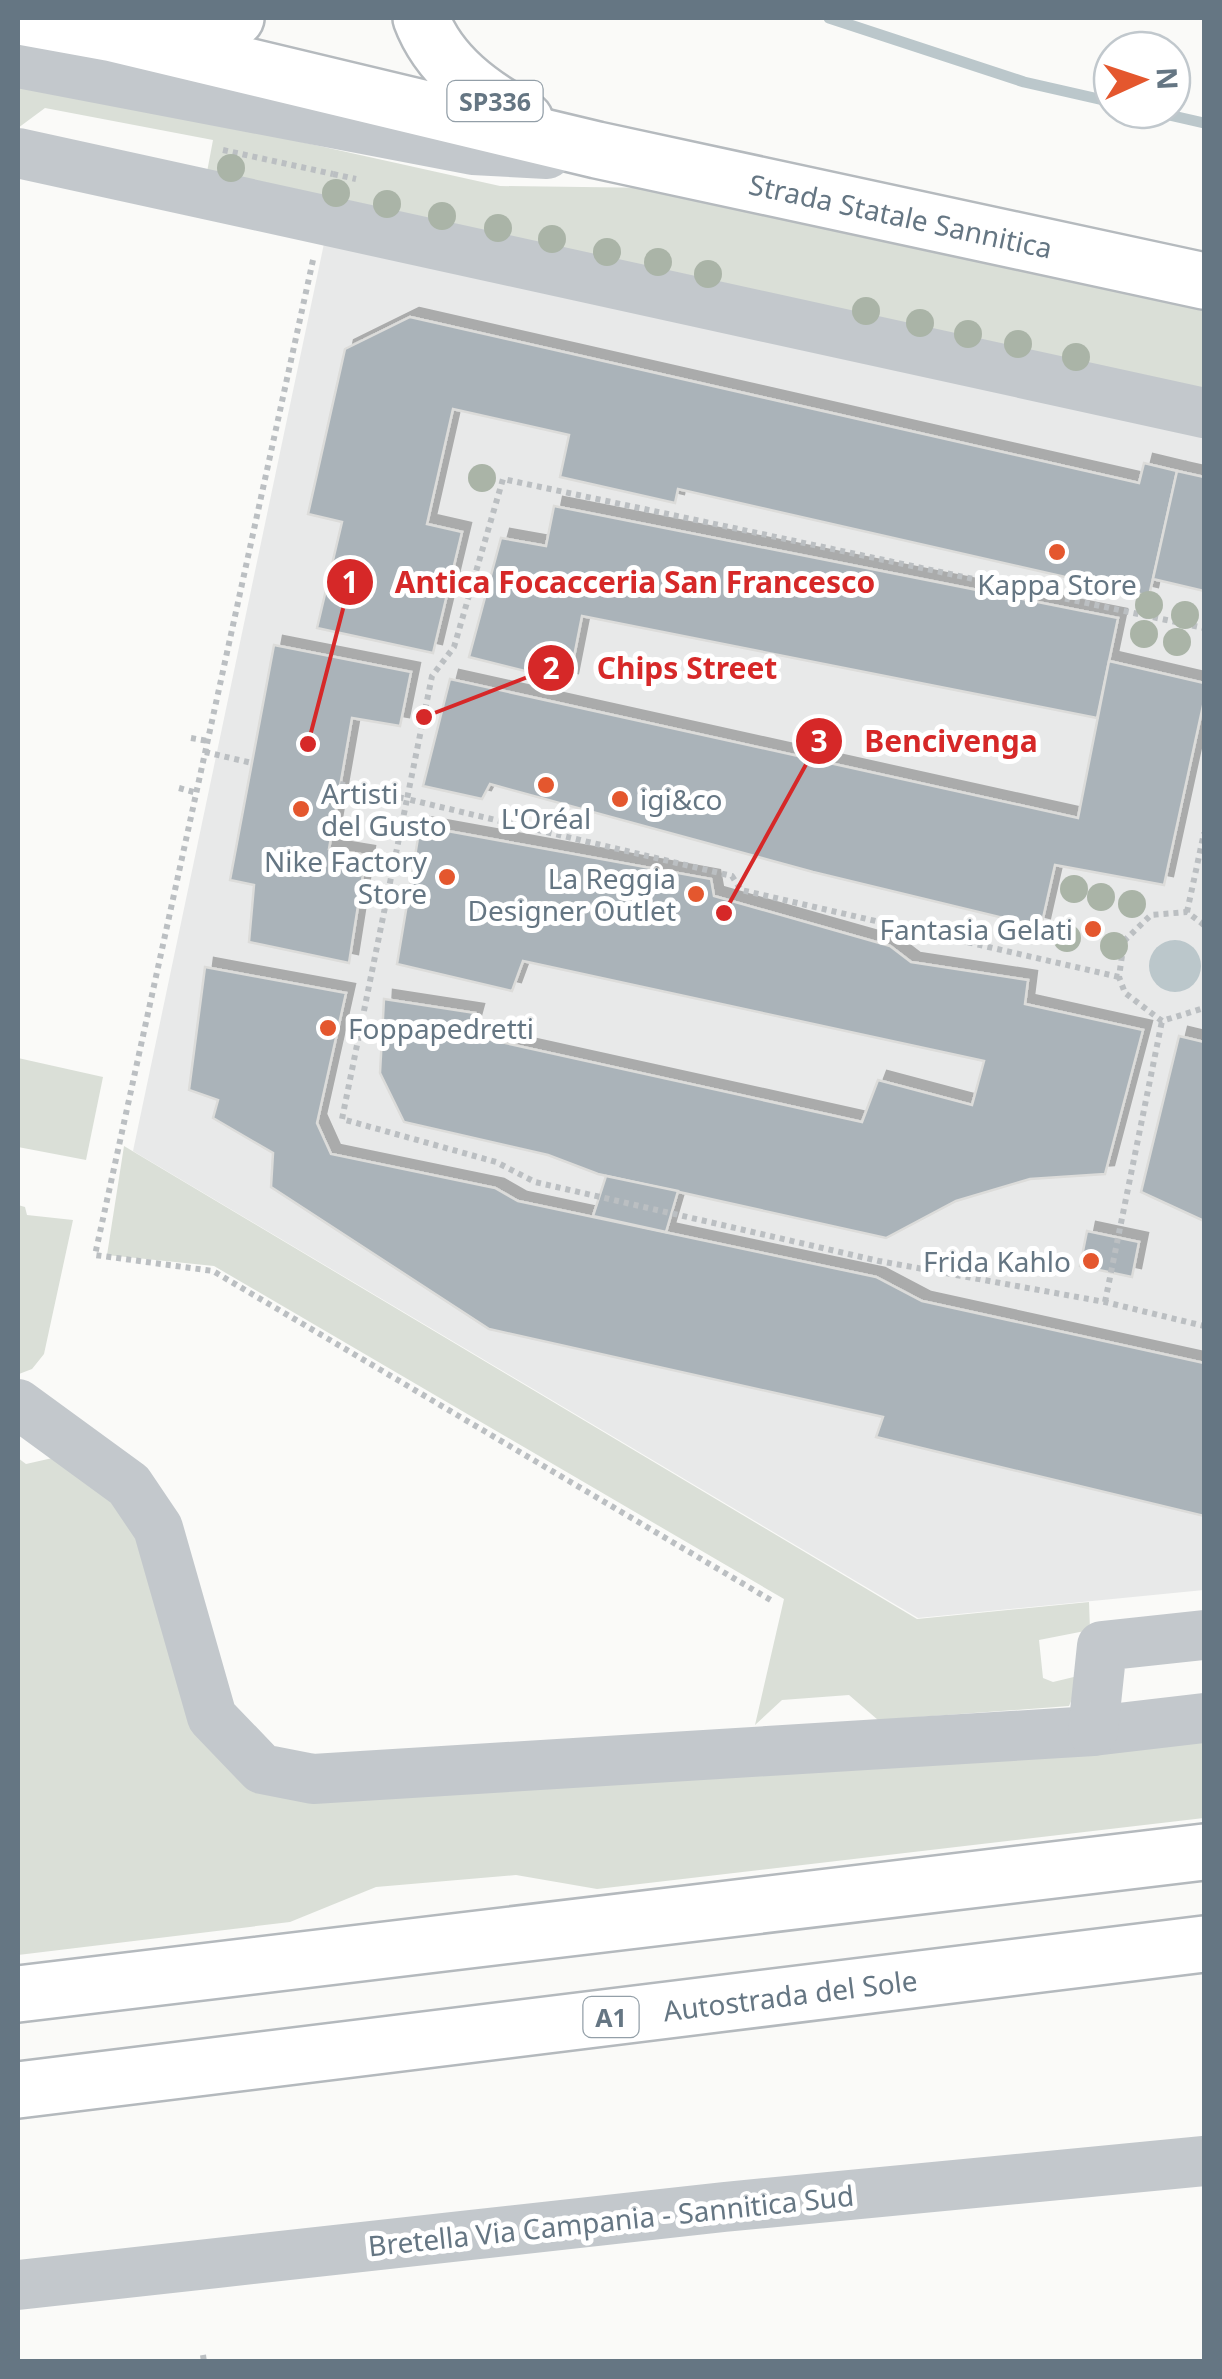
<svg xmlns="http://www.w3.org/2000/svg" width="1222" height="2379" viewBox="0 0 1222 2379" font-family="'Noto Sans',sans-serif">
  <style>
    .built { fill: #e8e9e9 }
    .green { fill: #dadfd7 }
    .water { fill: #bbc7cb }
    .lines { fill: none; stroke-linecap: round; stroke-linejoin: round }
    .stream { stroke: #bbc7cb; stroke-width: 11 }
    .building { fill: #aab3b9; stroke: #dcdcda; stroke-width: 2.5; filter: url(#shadow) }
    .major-casing { stroke: #b5babe; stroke-width: 60 }
    .highway-casing { stroke: #b4b9bd; stroke-width: 60 }
    .path { stroke: #bbbfc2; stroke-width: 6; stroke-dasharray: 5 5; stroke-linecap: butt }
    .minor { stroke: #c3c8cc; stroke-width: 50 }
    .major { stroke: #fff; stroke-width: 55 }
    .highway { stroke: #fff; stroke-width: 55 }
    .tree { fill: #aab4a7 }
    .poi-dot { fill: #e4572e; stroke: #fff; stroke-width: 4 }
    .labels { text-anchor: middle; dominant-baseline: central; stroke-width: 10; stroke-linejoin: round; paint-order: stroke }
    .shield { fill: #fff; stroke: #939fa8; stroke-width: 2.5 }
    .shield-label { font-size: 25px; font-weight: bold; fill: #657683 }
    .street-label { font-size: 28px; fill: #657683; stroke: #fff }
    .poi-label { font-size: 28px; fill: #657683; stroke: #fff; text-anchor: end }
    .leader { fill: none; stroke: #d62828; stroke-width: 4 }
    .callout-dot { fill: #d62828; stroke: #fff; stroke-width: 4 }
    .mark-label { font-size: 30px; text-anchor: middle; font-weight: bold; fill: #fff }
    .callout-label { font-size: 30px; text-anchor: middle; font-weight: bold; fill: #d62828; stroke: #fff; stroke-width: 10; stroke-linejoin: round; paint-order: stroke }
  </style>
  <defs>
    <filter id="shadow"><feDropShadow dx="9" dy="-9" stdDeviation="0" flood-color="#0004"/></filter>
  </defs>
  <rect width="100%" height="100%" fill="#fafaf8"/>
  <path class="built" d="M326 234 1204 432V1590L918 1618 133 1151Z"/>
  <g class="green">
    <path d="M18 79 500 186 658 188 1204 307V389L207 172 213 140 45 108 18 128Z"/>
    <path d="M18 1058 103 1077 86 1160 18 1147Z"/>
    <path d="M124 1146 917 1619 1089 1602 1090 1630 1039 1640 1043 1678 1053 1682 1082 1675 1069 1706 878 1720 849 1695 782 1700 755 1725 784 1599 214 1266 107 1255Z"/>
    <path d="M18 1205 25 1207 27 1215 73 1220 44 1354 32 1369 19 1374Z"/>
    <path d="M57 1457 128 1510 235 1776 1204 1741V1818L597 1889 516 1875 376 1887 290 1922 18 1955V1458L26 1464Z"/>
  </g>
  <circle class="water" cx="1175" cy="966" r="26"/>
  <g class="lines">
    <g class="stream">
      <path d="M829 18 1024 82 1112 102"/>
      <path d="M1147 110 1204 123"/>
    </g>
  </g>
  <g class="building">
    <path d="M410 317 1139 483 1144 463 1177 471 1149 596 678 489 675 503 560 477 569 435 453 409 427 524 462 532 433 653 317 628 342 522 308 514 345 349Z"/>
    <path d="M1177 471 1204 477V591L1153 579Z"/>
    <path d="M554 506 1118 618 1097 718 582 616 569 682 469 657 501 538 546 546Z"/>
    <path d="M274 645 411 672 400 726 352 718 329 849 366 855 349 963 249 942 254 885 230 880Z"/>
    <path d="M1109 661 1204 683V701L1164 885 1055 865 1041 927 813 872 490 784 482 799 423 786 450 679 1078 818Z"/>
    <path d="M420 826 711 879 714 896 890 946 911 962 1028 980 1025 1004 1143 1030 1105 1174 1030 1179 956 1201 886 1238 598 1174 548 1155 404 1122 380 1073 384 999 475 1013 469 1035 862 1122 878 1080 972 1105 984 1061 523 961 512 991 397 964Z"/>
    <path d="M205 967 346 993 317 1123 331 1154 495 1188 518 1201 876 1277 922 1301 1204 1363V1516L876 1437 883 1417 489 1329 271 1187 273 1153 213 1118 218 1100 189 1090Z"/>
    <path d="M1179 1036 1204 1042V1221L1141 1192Z"/>
    <path d="M606 1176 678 1191 666 1232 593 1216Z"/>
    <path d="M1087 1231 1139 1242 1132 1277 1080 1266Z"/>
  </g>
  <g class="lines">
    <defs>
      <g id="major">
        <path id="s1" d="M25 18 113 34 597 150 1204 281"/>
        <path d="M421 18C439 66 481 96 525 120"/>
        <path d="M145 31 236 18"/>
      </g>
      <g id="highway">
        <path d="M18 1994 1204 1852"/>
        <path id="s2" d="M18 2090 1204 1944"/>
      </g>
    </defs>
    <use href="#major" class="major-casing"/>
    <use href="#highway" class="highway-casing"/>
    <g class="path">
      <path d="M223 150 333 174"/>
      <path d="M333 174 356 179"/>
      <path d="M313 260 95 1255 213 1271 774 1602"/>
      <path d="M191 738 208 741"/>
      <path d="M205 752 252 763"/>
      <path d="M340 784 407 799 342 1119 496 1162 535 1182 879 1261 1105 1302 1204 1326"/>
      <path d="M179 788 197 793"/>
      <path d="M1187 912 1204 833"/>
      <path d="M1204 925 1187 912 1151 915 1124 941 1119 977 1125 993 1162 1021 1204 1008"/>
      <path d="M1119 977 741 890 732 876 407 799 432 676 454 647 503 479 1204 628"/>
      <path d="M1105 1302 1162 1021"/>
      <path d="M203 2355 204 2362"/>
    </g>
    <g class="minor">
      <path d="M18 63 473 150 547 154"/>
      <path d="M18 153 1204 413"/>
      <path d="M18 1404 129 1485 158 1528 212 1717 262 1769 313 1779 1093 1731 1204 1718"/>
      <path d="M1093 1731 1102 1646 1204 1635"/>
      <path d="M18 2285 724 2207 1204 2161"/>
    </g>
    <use href="#major" class="major"/>
    <use href="#highway" class="highway"/>
  </g>
  <g class="tree">
    <circle cx="231" cy="168" r="14"/>
    <circle cx="336" cy="193" r="14"/>
    <circle cx="387" cy="204" r="14"/>
    <circle cx="442" cy="216" r="14"/>
    <circle cx="498" cy="228" r="14"/>
    <circle cx="552" cy="239" r="14"/>
    <circle cx="607" cy="252" r="14"/>
    <circle cx="658" cy="262" r="14"/>
    <circle cx="708" cy="274" r="14"/>
    <circle cx="866" cy="311" r="14"/>
    <circle cx="920" cy="323" r="14"/>
    <circle cx="968" cy="334" r="14"/>
    <circle cx="1018" cy="344" r="14"/>
    <circle cx="1076" cy="357" r="14"/>
    <circle cx="482" cy="478" r="14"/>
    <circle cx="1149" cy="605" r="14"/>
    <circle cx="1185" cy="615" r="14"/>
    <circle cx="1144" cy="634" r="14"/>
    <circle cx="1177" cy="642" r="14"/>
    <circle cx="1074" cy="889" r="14"/>
    <circle cx="1101" cy="897" r="14"/>
    <circle cx="1132" cy="904" r="14"/>
    <circle cx="1067" cy="938" r="14"/>
    <circle cx="1114" cy="946" r="14"/>
  </g>
  <g class="poi-dot">
    <circle cx="1057" cy="552" r="10"/>
    <circle cx="546" cy="785" r="10"/>
    <circle cx="620" cy="799" r="10"/>
    <circle cx="301" cy="809" r="10"/>
    <circle cx="447" cy="877" r="10"/>
    <circle cx="696" cy="894" r="10"/>
    <circle cx="1093" cy="929" r="10"/>
    <circle cx="328" cy="1028" r="10"/>
    <circle cx="1091" cy="1261" r="10"/>
  </g>
  <g class="labels">
    <g class="shield">
      <rect x="447.5" y="81" width="95" height="40" rx="8"/>
      <rect x="583.5" y="1997" width="55" height="40" rx="8"/>
    </g>
    <g class="shield-label">
      <text x="495" y="101">SP336</text>
      <text x="611" y="2017">A1</text>
    </g>
    <g class="street-label">
      <text stroke="none"><textPath href="#s1" startOffset="898">Strada Statale Sannitica</textPath></text>
      <text stroke="none"><textPath href="#s2" startOffset="778">Autostrada del Sole</textPath></text>
      <text transform="translate(611 2220) rotate(-6)">Bretella Via Campania - Sannitica Sud</text>
    </g>
    <g class="poi-label">
      <text x="1057" y="584" text-anchor="middle">Kappa Store</text>
      <text x="321" y="793" text-anchor="start">Artisti<tspan x="321" dy="32">del Gusto</tspan></text>
      <text x="640" y="799" text-anchor="start">igi&amp;co</text>
      <text x="546" y="818" text-anchor="middle">L'Oréal</text>
      <text x="427" y="861">Nike Factory<tspan x="427" dy="32">Store</tspan></text>
      <text x="676" y="878">La Reggia<tspan x="676" dy="32">Designer Outlet</tspan></text>
      <text x="1073" y="929">Fantasia Gelati</text>
      <text x="348" y="1028" text-anchor="start">Foppapedretti</text>
      <text x="1071" y="1261">Frida Kahlo</text>
    </g>
  </g>
  <path class="leader" d="M308 744L350 582M424 717L551 668M724 913L819 741"/>
  <g class="callout-dot">
    <circle cx="308" cy="744" r="10"/>
    <circle cx="424" cy="717" r="10"/>
    <circle cx="724" cy="913" r="10"/>
    <circle cx="350" cy="582" r="25"/>
    <circle cx="551" cy="668" r="25"/>
    <circle cx="819" cy="741" r="25"/>
  </g>
  <g class="mark-label">
    <text x="350" y="593">1</text>
    <text x="551" y="679">2</text>
    <text x="819" y="752">3</text>
  </g>
  <g class="callout-label">
    <text x="635" y="593">Antica Focacceria San Francesco</text>
    <text x="687" y="679">Chips Street</text>
    <text x="951" y="752">Bencivenga</text>
  </g>
  <rect width="1222" height="2379" fill="none" stroke="#657683" stroke-width="40"/>
  <g transform="translate(1142 80) rotate(87)"><circle r="48" fill="#ffffff" stroke="#c1c8cd" stroke-width="2.5"/>
  <path d="M0-8L18 38L0 25L-18 38Z" fill="#e4572e"/>
  <text y="-15" font-size="28" font-weight="bold" text-anchor="middle" fill="#657683">N</text>
  </g>
</svg>
